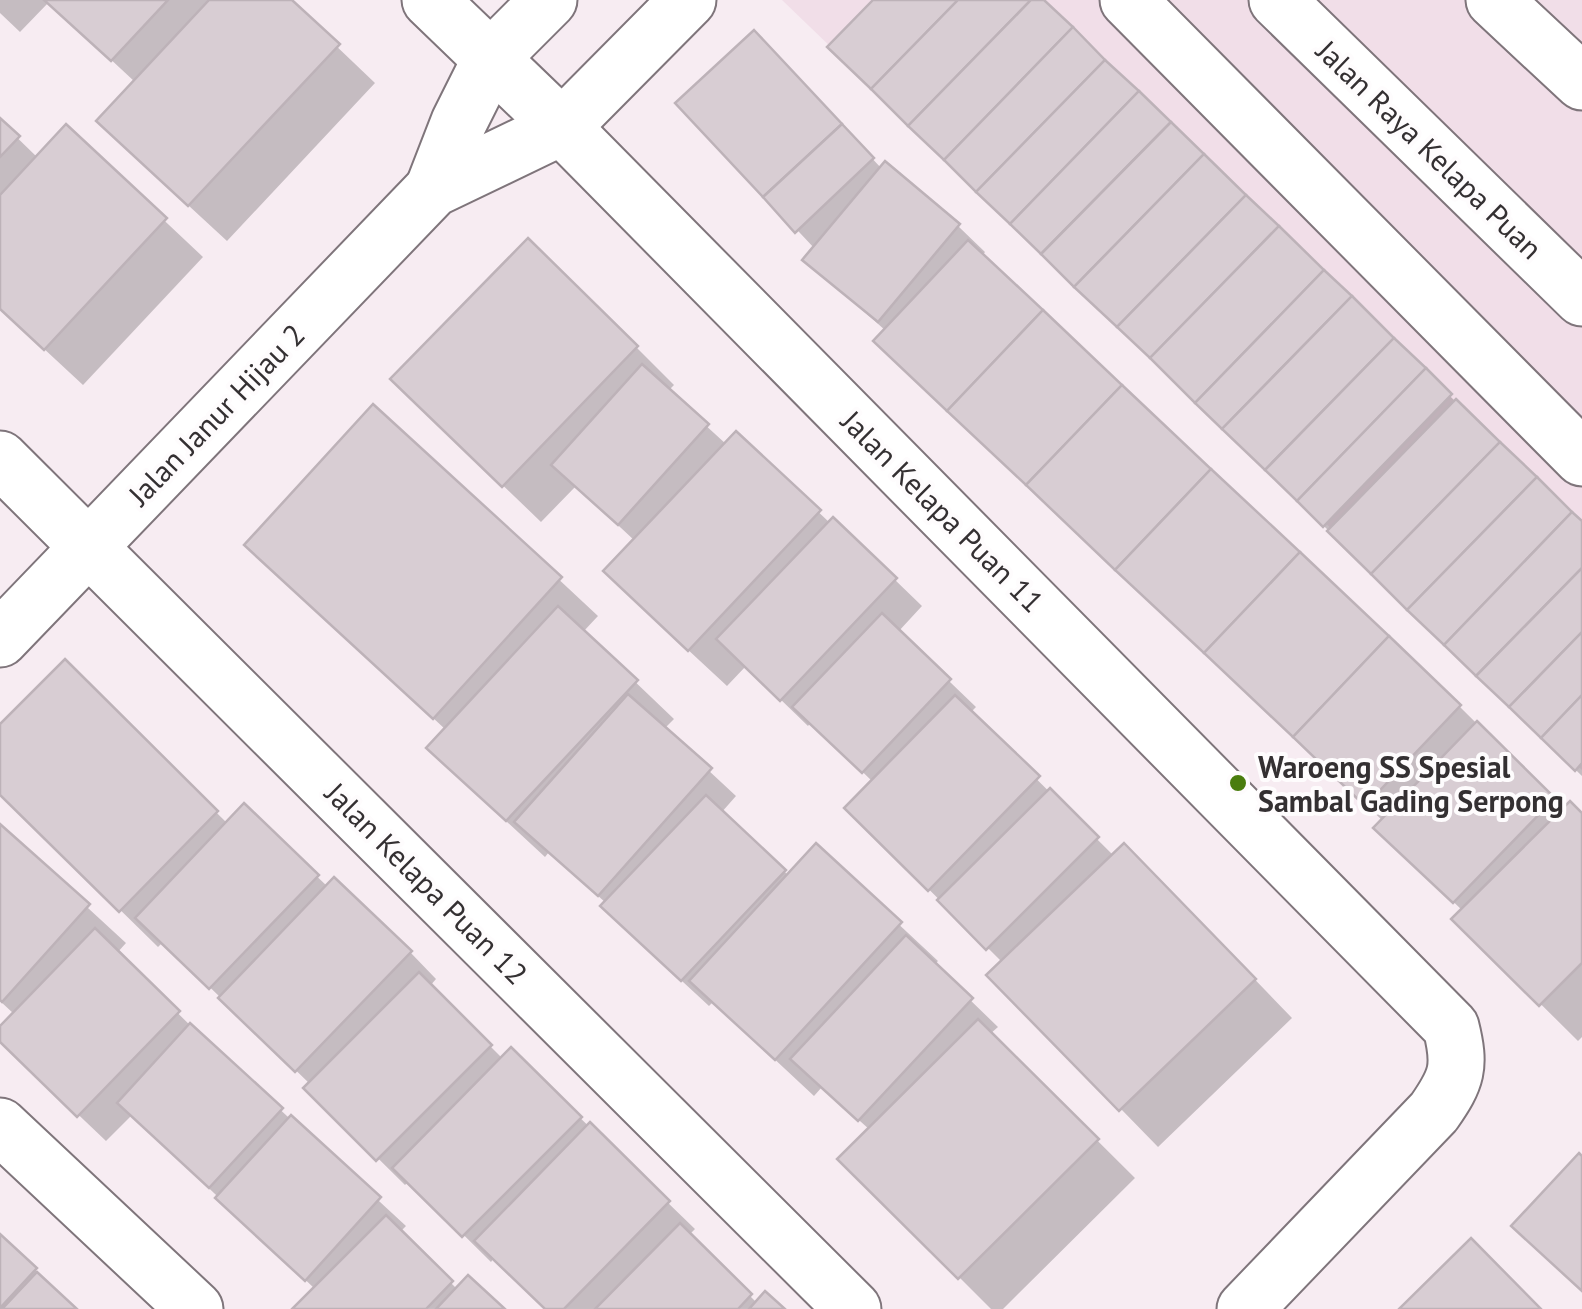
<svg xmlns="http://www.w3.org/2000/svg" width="1582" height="1309" viewBox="0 0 1582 1309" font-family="'PT Sans',sans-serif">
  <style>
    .built { fill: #f1dee8 }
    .shadow { fill: #0003 }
    .building { fill: #d8cdd3; stroke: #bdb2b8; stroke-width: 2.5 }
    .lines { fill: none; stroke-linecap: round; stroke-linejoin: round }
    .minor-casing { stroke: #7f757b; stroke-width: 59 }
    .minor { stroke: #fff; stroke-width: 55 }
    .poi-dot { fill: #4a7d0e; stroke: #fefcfd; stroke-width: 4 }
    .labels { text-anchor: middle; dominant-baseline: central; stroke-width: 8; stroke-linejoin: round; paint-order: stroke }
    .street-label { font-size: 30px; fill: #343032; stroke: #fefcfd }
    .poi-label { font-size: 30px; font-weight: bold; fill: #343032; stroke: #fefcfd; text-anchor: start }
  </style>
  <rect width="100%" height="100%" fill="#f7ecf2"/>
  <path class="built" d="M782 0H1582V770Z"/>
  <g class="shadow">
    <path d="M0 0H288L375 83 227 241 137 158 135 82 49 2 20 32 0 13Z"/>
    <path d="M876 0H1041L1582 524V776L857 74Z"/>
    <path d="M780 60 882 169 958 226 985 252 982 256 1460 707 1564 810 1582 817V1037L1578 1041 1455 919 1463 911 1403 854 1383 821 903 368 886 331 806 260 815 249 678 103Z"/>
    <path d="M0 121 38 158 66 128 203 257 83 385 0 308Z"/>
    <path d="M636 347 674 385 668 391 726 444 736 434 830 523 833 520 922 606 898 632 976 707 970 713 1114 856 1162 883 1292 1018 1158 1147 1121 1109 1002 962 847 808 873 782 811 722 808 726 746 666 727 686 644 609 635 541 576 486 541 522 431 416Z"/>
    <path d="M374 407 598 616 583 632 674 719 664 729 736 796 721 813 789 876 816 847 938 961 934 965 998 1027 990 1034 1135 1178 1003 1309H991L841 1159 870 1130 822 1087 814 1096 713 1002 709 1006 630 933 606 903 549 852 545 857 467 785 446 730 247 545Z"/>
    <path d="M65 663 228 824 244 807 328 887 410 952 436 979 430 986 503 1059 511 1051 695 1229 689 1235 757 1303 782 1309H547L494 1258 491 1262 409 1181 405 1185 307 1088 310 1084 221 998 163 942 158 947 0 792V727Z"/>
    <path d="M0 827 126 943 117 953 206 1041 406 1226 400 1232 458 1290 501 1309H296L315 1289 132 1115 106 1141 22 1061 0 1039V1029L14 1014 0 1001Z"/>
    <path d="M0 1237 35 1270 74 1309H0Z"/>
  </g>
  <g class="building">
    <path d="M44 0H168L111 61Z"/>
    <path d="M209 0H292L340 44 188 206 96 121Z"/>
    <path d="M873 0H958L871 89 827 47Z"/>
    <path d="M958 0H1031L908 126 871 89Z"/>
    <path d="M1031 0H1044L1073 27 944 160 908 126Z"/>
    <path d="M1073 27 1105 60 976 192 944 160Z"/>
    <path d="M754 30 842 124 763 197 675 103Z"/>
    <path d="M1105 60 1139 91 1010 224 976 192Z"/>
    <path d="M1139 91 1171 122 1041 254 1010 224Z"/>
    <path d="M0 118 20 136 0 157Z"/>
    <path d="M1171 122 1204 154 1074 287 1041 254Z"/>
    <path d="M66 124 167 218 44 350 0 309V195Z"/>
    <path d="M842 124 874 158 795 233 763 197Z"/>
    <path d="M1204 154 1246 195 1117 327 1074 287Z"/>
    <path d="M885 161 960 224 878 322 802 260Z"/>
    <path d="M1246 195 1279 226 1150 358 1117 327Z"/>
    <path d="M1279 226 1324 270 1195 403 1150 358Z"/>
    <path d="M528 238 638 346 502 487 390 379Z"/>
    <path d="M968 240 1043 310 947 411 873 341Z"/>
    <path d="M1324 270 1352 296 1222 429 1195 403Z"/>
    <path d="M1352 296 1394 338 1265 470 1222 429Z"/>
    <path d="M1043 310 1122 385 1026 485 947 411Z"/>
    <path d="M1394 338 1426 368 1297 501 1265 470Z"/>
    <path d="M642 364 709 424 618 525 551 465Z"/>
    <path d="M1426 368 1452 394 1323 527 1297 501Z"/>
    <path d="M1122 385 1211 469 1115 570 1026 485Z"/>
    <path d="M1456 399 1500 442 1371 574 1327 531Z"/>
    <path d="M373 404 562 577 433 719 244 545Z"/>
    <path d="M736 431 821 510 688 651 603 571Z"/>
    <path d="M1500 442 1537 477 1407 610 1371 574Z"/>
    <path d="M1211 469 1300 552 1204 653 1115 570Z"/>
    <path d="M1537 477 1572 512 1444 645 1407 610Z"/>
    <path d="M1572 512 1582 521V568L1476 676 1444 645Z"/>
    <path d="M833 517 897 578 780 701 716 639Z"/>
    <path d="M1300 552 1389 636 1293 737 1204 653Z"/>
    <path d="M1582 568V632L1509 707 1476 676Z"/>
    <path d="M558 606 638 680 506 821 426 748Z"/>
    <path d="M882 613 951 679 862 773 792 707Z"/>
    <path d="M1582 632V695L1541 738 1509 707Z"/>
    <path d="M1389 636 1461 705 1365 806 1293 737Z"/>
    <path d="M65 659 218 811 119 912 0 795V724Z"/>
    <path d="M628 694 712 768 598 896 514 822Z"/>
    <path d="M955 695 1040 776 928 891 844 808Z"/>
    <path d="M1582 695V763L1575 771 1541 738Z"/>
    <path d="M1477 721 1555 798 1453 903 1373 828Z"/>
    <path d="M1050 788 1099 837 986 950 937 900Z"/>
    <path d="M706 795 786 870 681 981 600 906Z"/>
    <path d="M1570 801 1582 813V963L1539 1006 1451 919Z"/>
    <path d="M244 803 319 875 209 989 135 918Z"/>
    <path d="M0 824 90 904 2 1002 0 1000Z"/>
    <path d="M816 843 902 922 775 1060 689 981Z"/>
    <path d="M1124 843 1256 979 1119 1111 986 975Z"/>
    <path d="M334 877 412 951 295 1072 218 998Z"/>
    <path d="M95 928 180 1011 77 1117 0 1042V1026Z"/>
    <path d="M906 935 973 998 858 1121 790 1059Z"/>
    <path d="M419 972 492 1045 376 1161 303 1088Z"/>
    <path d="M978 1019 1099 1139 958 1279 837 1159Z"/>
    <path d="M190 1023 283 1108 209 1188 117 1103Z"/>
    <path d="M511 1047 582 1117 462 1237 392 1168Z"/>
    <path d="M291 1115 381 1197 305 1281 215 1198Z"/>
    <path d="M590 1122 670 1201 564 1309H545L474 1241Z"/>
    <path d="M1579 1153 1582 1156V1291L1511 1226Z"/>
    <path d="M386 1215 453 1281 426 1309H292Z"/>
    <path d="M680 1223 752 1294 738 1309H595Z"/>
    <path d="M0 1234 37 1268 0 1308Z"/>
    <path d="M1471 1238 1541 1309H1399Z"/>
    <path d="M37 1272 77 1309H2Z"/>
    <path d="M468 1275 505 1309H436Z"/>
    <path d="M765 1291 785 1309H749Z"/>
  </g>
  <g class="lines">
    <defs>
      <g id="minor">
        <path d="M430 0 562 127 1451 1027C1461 1067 1457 1079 1434 1112L1245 1309"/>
        <path d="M1128 0 1582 458"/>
        <path d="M1277 0 1582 298"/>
        <path d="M1494 0 1582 82"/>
        <path d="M433 189 459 122 491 58 549 0"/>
        <path d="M0 459 853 1309"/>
        <path d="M0 639 433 189 562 127 688 0"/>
        <path d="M0 1126 195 1309"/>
      </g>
    </defs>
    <use href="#minor" class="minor-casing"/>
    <use href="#minor" class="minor"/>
  </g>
  <circle class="poi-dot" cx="1238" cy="783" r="10"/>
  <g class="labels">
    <g class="street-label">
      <text transform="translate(1430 149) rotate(44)">Jalan Raya Kelapa Puan</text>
      <text transform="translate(216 414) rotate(-46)">Jalan Janur Hijau 2</text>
      <text transform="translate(943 511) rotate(45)">Jalan Kelapa Puan 11</text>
      <text transform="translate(427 883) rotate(45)">Jalan Kelapa Puan 12</text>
    </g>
    <g class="poi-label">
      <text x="1258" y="766">Waroeng SS Spesial<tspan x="1258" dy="34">Sambal Gading Serpong</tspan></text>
    </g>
  </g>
</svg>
